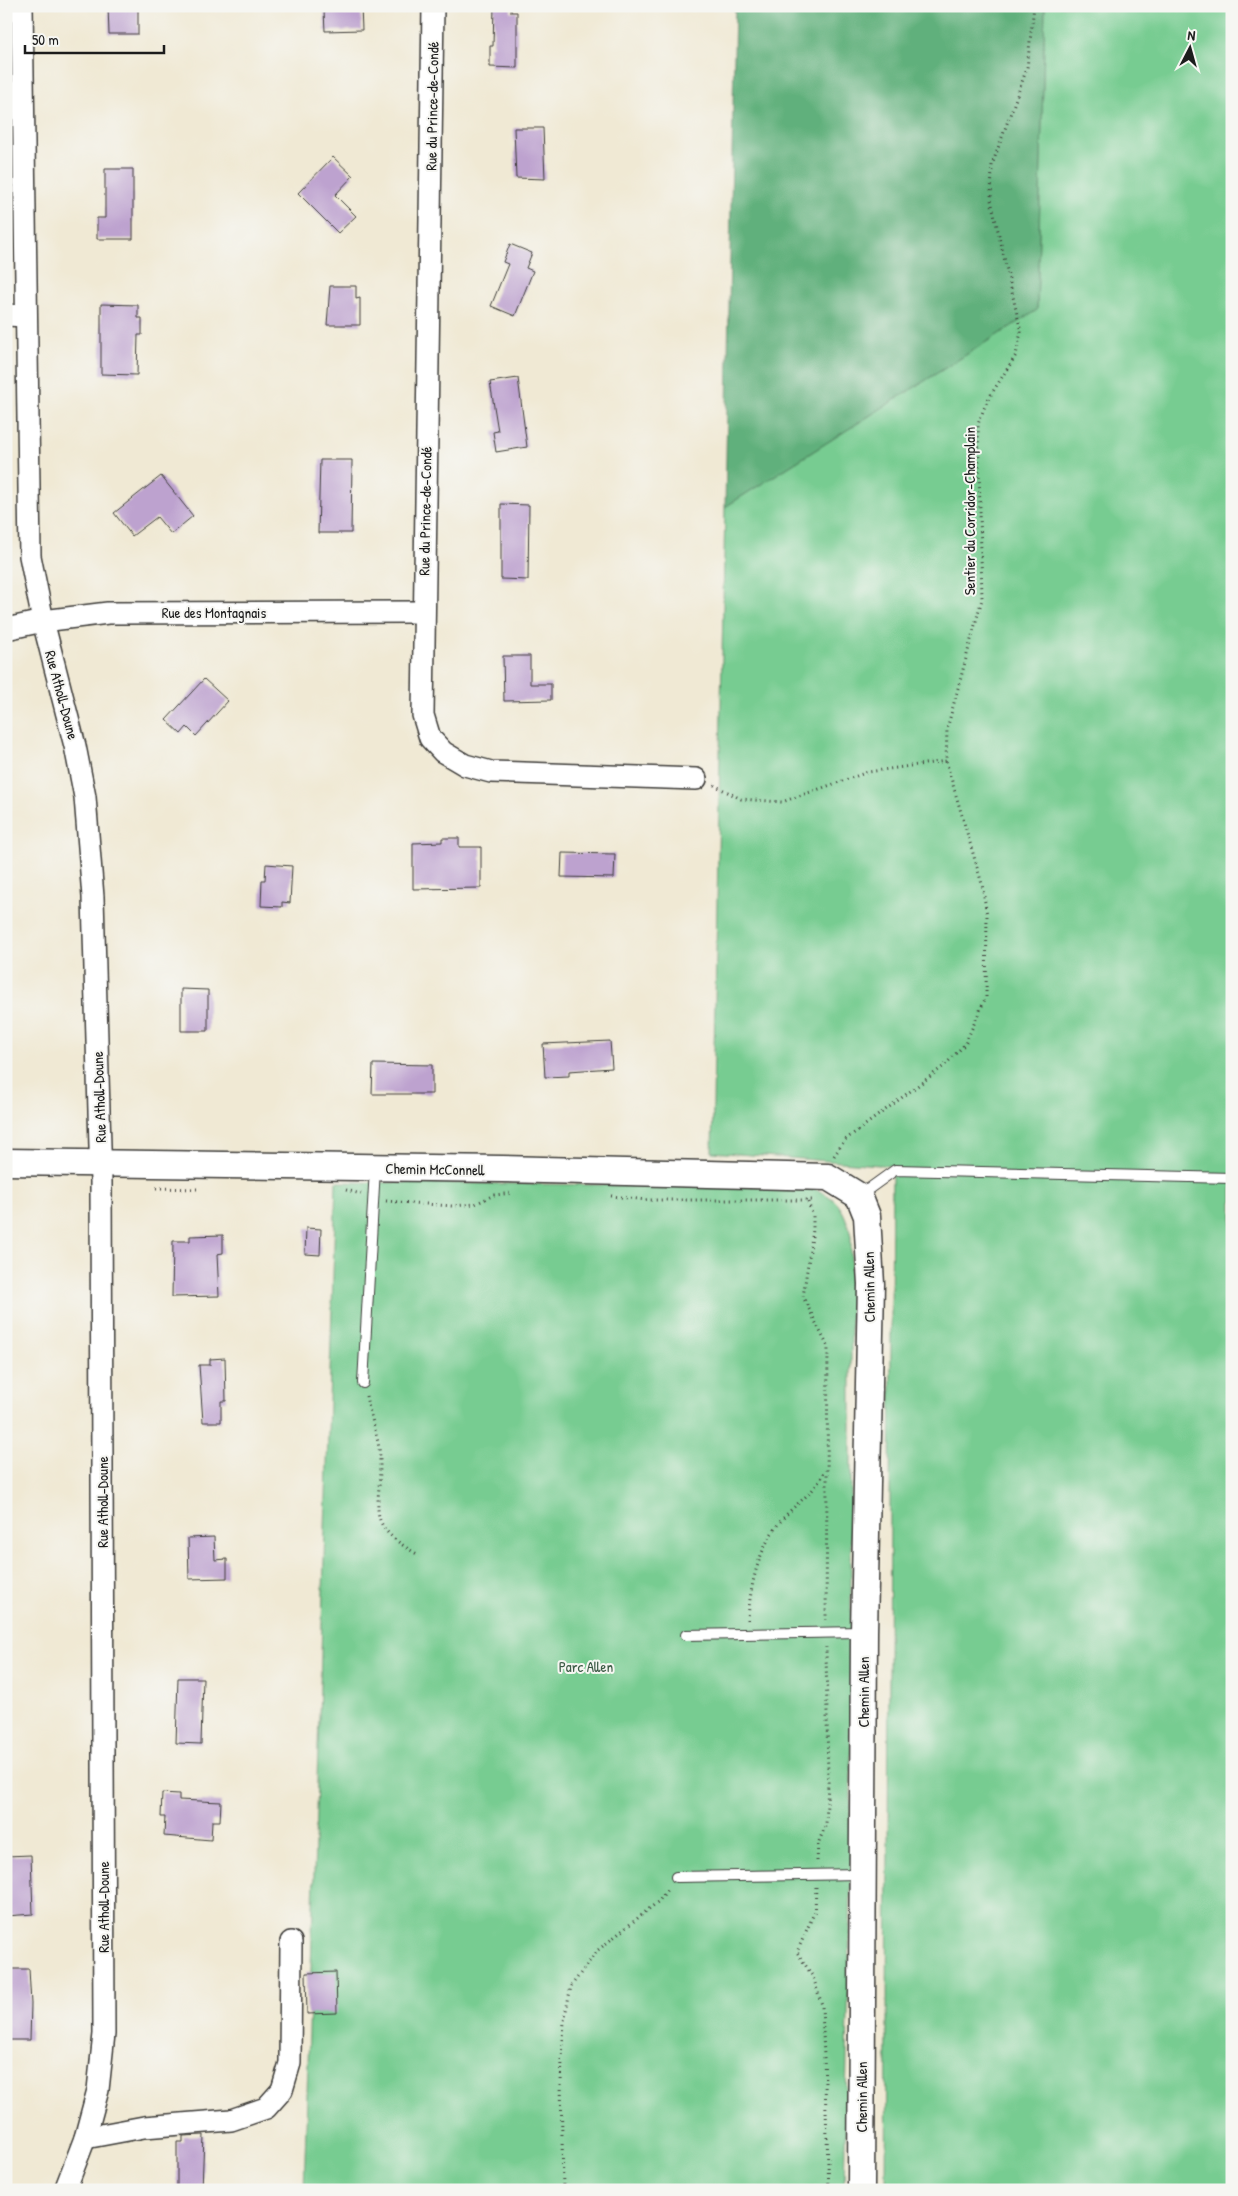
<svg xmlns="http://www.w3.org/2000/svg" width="1238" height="2196" viewBox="0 0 1238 2196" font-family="'Patrick Hand',sans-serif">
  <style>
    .green { fill: #77cc91; stroke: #4a7456 }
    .forest { fill: #61b07b; stroke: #3e664c }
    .building { fill: #bda2cf }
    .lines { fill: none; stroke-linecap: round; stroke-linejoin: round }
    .service-casing { stroke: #3c3b38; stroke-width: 12 }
    .minor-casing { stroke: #3c3b38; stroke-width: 24 }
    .tertiary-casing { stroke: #3c3b38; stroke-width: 29 }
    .path { stroke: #3c3b38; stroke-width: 3; stroke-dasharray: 1 4; stroke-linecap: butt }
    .service { stroke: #fff; stroke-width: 10 }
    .minor { stroke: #fff; stroke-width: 21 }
    .tertiary { stroke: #fff; stroke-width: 26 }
    .labels { text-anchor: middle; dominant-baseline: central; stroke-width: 4; stroke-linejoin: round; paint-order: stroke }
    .street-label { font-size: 15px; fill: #1c1c1c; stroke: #f6f6f2 }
    .park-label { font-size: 15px; fill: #3c5a45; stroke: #f6f6f2 }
  </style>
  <rect width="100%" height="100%" fill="#f6f6f2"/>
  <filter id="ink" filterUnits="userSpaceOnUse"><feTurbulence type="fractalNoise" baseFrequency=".02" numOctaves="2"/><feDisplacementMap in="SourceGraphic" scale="10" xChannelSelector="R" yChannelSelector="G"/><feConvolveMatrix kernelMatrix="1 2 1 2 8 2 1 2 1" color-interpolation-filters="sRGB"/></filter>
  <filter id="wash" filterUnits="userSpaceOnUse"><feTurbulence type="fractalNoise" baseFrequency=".0096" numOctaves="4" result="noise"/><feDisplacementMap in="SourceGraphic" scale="20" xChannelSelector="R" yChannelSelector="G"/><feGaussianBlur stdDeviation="1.12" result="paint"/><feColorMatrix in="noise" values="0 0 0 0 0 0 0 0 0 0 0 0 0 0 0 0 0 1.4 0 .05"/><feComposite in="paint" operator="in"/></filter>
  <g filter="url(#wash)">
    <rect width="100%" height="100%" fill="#f0e9d4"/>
    <g class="green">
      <path d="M1045 6H1232V2190H886L892 1166 712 1152 725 507 1037 310Z"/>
      <path d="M336 1182 807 1187C836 1195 844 1207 851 1236V1881L844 2190H304Z"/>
    </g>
    <path class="forest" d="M735 6H1045L1037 310 725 507Z"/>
    <g id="blocks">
      <g class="building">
        <path d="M108 6H138V34H109Z"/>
        <path d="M330 6H361L362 30 325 31 324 11 330 10Z"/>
        <path d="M494 6H511V12H517V68L490 67V46H493Z"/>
        <path d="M514 128H543L545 179 516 178Z"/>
        <path d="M333 157 353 176 335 195 356 216 338 233 298 193Z"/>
        <path d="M105 169H133V239H97V218H105Z"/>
        <path d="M510 244 532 253 526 268 533 271 515 316 491 306 508 264 503 262Z"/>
        <path d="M330 286H356V299L360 298V325H327Z"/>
        <path d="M101 304 138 305V318H142V335H138L137 375 101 374Z"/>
        <path d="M518 378 527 447 496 452 493 432 498 431 490 382Z"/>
        <path d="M320 460H352L351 533H318Z"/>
        <path d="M161 476 193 516 171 534 157 517 132 536 114 513Z"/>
        <path d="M501 504 529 505 528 580 501 579Z"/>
        <path d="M503 656H530V684H551V700L504 701Z"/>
        <path d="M204 679 228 701 196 736 187 727 181 734 166 720Z"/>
        <path d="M442 838H459V847H481V888L413 889V843L442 842Z"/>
        <path d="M562 853 615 854 614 878 561 877Z"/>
        <path d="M266 864 292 866 290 903 282 902V907L261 906 262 880H265Z"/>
        <path d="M181 989 208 990V1031H181Z"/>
        <path d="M610 1041 612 1068 569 1071V1076L545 1077 543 1044Z"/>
        <path d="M373 1064 432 1065V1094H372Z"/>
        <path d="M306 1228 321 1229 320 1255 305 1254Z"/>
        <path d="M223 1235V1253L217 1254 219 1296 172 1297 173 1241H190V1236Z"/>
        <path d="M225 1358 226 1401H221V1422H203L199 1365H210V1359Z"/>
        <path d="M214 1537 215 1560 227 1559V1578L189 1579 188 1538Z"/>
        <path d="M178 1678H203L201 1744 176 1743Z"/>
        <path d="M162 1793 179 1794V1800L221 1802 220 1821H212L211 1840 164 1836 165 1817H161Z"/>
        <path d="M31 1855 33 1914 6 1916V1856Z"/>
        <path d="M6 1969H29L31 2004 30 2040H6Z"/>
        <path d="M336 1972 337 2013 307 2014 306 1973Z"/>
        <path d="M204 2135 202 2190H177V2142H183V2136Z"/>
      </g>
    </g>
  </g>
  <g filter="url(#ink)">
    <use href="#blocks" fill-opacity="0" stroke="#3c3b38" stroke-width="1"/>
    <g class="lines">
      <defs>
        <g id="service">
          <path d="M859 1196 895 1170 1232 1178"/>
          <path d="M363 1383 375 1168"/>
          <path d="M686 1635 863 1632"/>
          <path d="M676 1877 862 1874"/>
        </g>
        <g id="minor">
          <path d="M22 6 30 556 43 621 75 746 85 797 93 897 101 1182 104 2034 98 2090 85 2138 65 2190"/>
          <path d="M433 6 423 715 430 738 443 752 465 765 491 772 696 779"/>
          <path d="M6 315 26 316"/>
          <path d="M6 629 43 621 108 613 423 612"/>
          <path d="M85 2138 144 2127 231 2120 266 2108 282 2090 290 2063 291 1942"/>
        </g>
        <path id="tertiary" d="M6 1162 502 1169 828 1177 859 1196 867 1216 871 1284 864 1632 861 2190"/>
      </defs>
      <use href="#service" class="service-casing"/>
      <use href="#minor" class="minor-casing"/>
      <use href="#tertiary" class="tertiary-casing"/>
      <g class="path">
        <path d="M714 785 741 799 782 802 868 772 946 761"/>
        <path d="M834 1156 845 1140 944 1066 965 1044 986 997 987 915 982 884 946 761 947 729 982 599 978 424 987 401 1016 355 1021 332 991 200 992 165 1027 68 1034 6"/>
        <path d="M156 1188 197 1189"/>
        <path d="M346 1190 361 1194"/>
        <path d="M611 1196 647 1200H812"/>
        <path d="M386 1201 452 1206 475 1204 494 1195 513 1193"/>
        <path d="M808 1202 813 1216V1230L803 1297 828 1347 826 1620"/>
        <path d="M366 1396C370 1416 380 1440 380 1460 381 1511 363 1523 417 1554"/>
        <path d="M748 1620C750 1583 760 1542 786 1515 801 1499 818 1490 825 1469"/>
        <path d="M817 1861 818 1844 826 1824 828 1782 826 1647"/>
        <path d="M816 1887 815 1911 797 1952 813 1977 822 2005 829 2190"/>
        <path d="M563 2190 561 2082 564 2021 571 1986 598 1950 659 1901 668 1888"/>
      </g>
      <use href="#service" class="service"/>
      <use href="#minor" class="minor"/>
      <use href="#tertiary" class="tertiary"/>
    </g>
  </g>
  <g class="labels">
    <g class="street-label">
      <text transform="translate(432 106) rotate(-89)">Rue du Prince-de-Condé</text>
      <text transform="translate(425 511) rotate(-89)">Rue du Prince-de-Condé</text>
      <text transform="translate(969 511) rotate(-90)">Sentier du Corridor-Champlain</text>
      <text x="214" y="612">Rue des Montagnais</text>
      <text transform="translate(62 695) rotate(75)">Rue Atholl-Doune</text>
      <text transform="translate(99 1097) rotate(-92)">Rue Atholl-Doune</text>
      <text transform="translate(435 1169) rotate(1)">Chemin McConnell</text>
      <text transform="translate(869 1287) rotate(-91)">Chemin Allen</text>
      <text transform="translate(102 1502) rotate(-90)">Rue Atholl-Doune</text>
      <text transform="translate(863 1692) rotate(-90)">Chemin Allen</text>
      <text transform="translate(103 1907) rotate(-90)">Rue Atholl-Doune</text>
      <text transform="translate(861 2097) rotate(-90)">Chemin Allen</text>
    </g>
    <g class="park-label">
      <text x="586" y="1666">Parc Allen</text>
    </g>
  </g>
  <rect width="1238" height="2196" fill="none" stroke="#f6f6f2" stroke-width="25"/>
  <g transform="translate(1190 48) rotate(6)" stroke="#f6f6f2" stroke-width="4" paint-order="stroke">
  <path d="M0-4L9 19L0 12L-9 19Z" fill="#1c1c1c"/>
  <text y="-8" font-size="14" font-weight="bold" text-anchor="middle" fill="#1c1c1c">N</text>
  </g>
  <path d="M25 45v8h139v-8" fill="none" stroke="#1c1c1c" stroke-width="2.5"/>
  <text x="32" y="45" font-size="15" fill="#1c1c1c" stroke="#f6f6f2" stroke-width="4" paint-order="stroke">50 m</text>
</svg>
